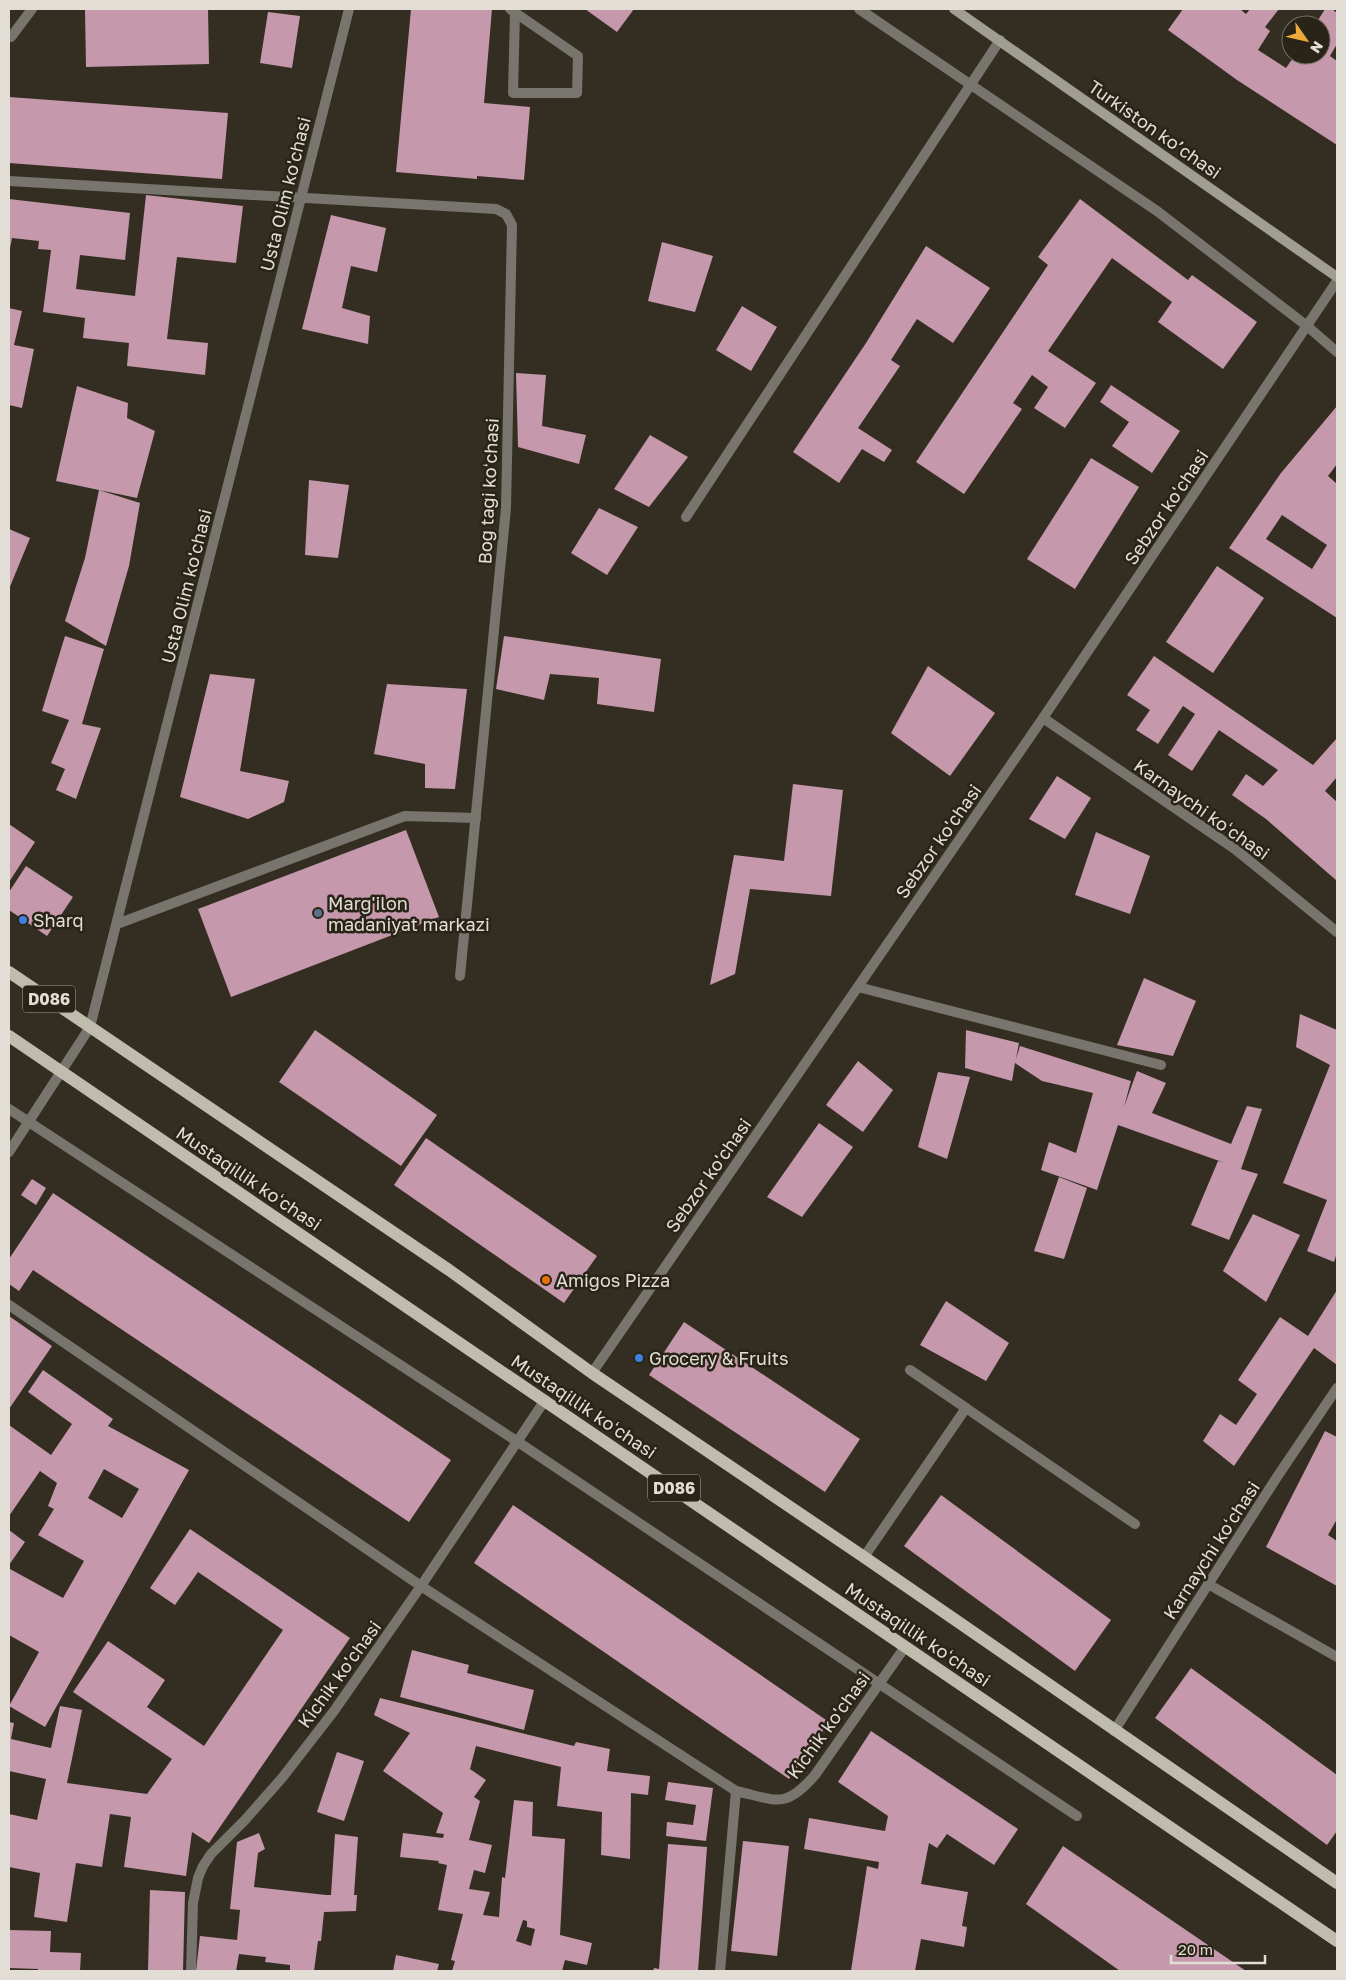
<svg xmlns="http://www.w3.org/2000/svg" width="1346" height="1980" viewBox="0 0 1346 1980" font-family="'Golos Text',sans-serif">
  <style>
    .building { fill: #c598ab; fill-rule: evenodd }
    .lines { fill: none; stroke-linecap: round; stroke-linejoin: round }
    .service { stroke: #77756e; stroke-width: 10 }
    .minor { stroke: #77756e; stroke-width: 10 }
    .tertiary { stroke: #77756e; stroke-width: 10 }
    .secondary { stroke: #a09d92; stroke-width: 10 }
    .primary { stroke: #bfbcae; stroke-width: 12 }
    .service-dot { fill: #5c6f8a; stroke: #292417; stroke-width: 2 }
    .shop-dot { fill: #3f7fe0; stroke: #292417; stroke-width: 2 }
    .food-dot { fill: #e8710a; stroke: #292417; stroke-width: 2 }
    .labels { text-anchor: middle; dominant-baseline: central; stroke-width: 5; stroke-linejoin: round; paint-order: stroke }
    .shield { fill: #292417; stroke: #aaa69d; stroke-width: 1 }
    .shield-label { font-size: 16px; font-weight: bold; fill: #e2ded6 }
    .street-label { font-size: 18px; fill: #e2ded6; stroke: #292417 }
    .poi-label { font-size: 18px; fill: #e2ded6; stroke: #292417; text-anchor: start }
  </style>
  <rect width="100%" height="100%" fill="#332e21"/>
  <g class="building">
    <path d="M149 9H208L209 64 86 67 85 10Z"/>
    <path d="M411 9H492L484 103 530 107 524 180 477 176V179L396 172Z"/>
    <path d="M585 9H634L617 32Z"/>
    <path d="M1183 9H1240L1246 14 1250 9H1279L1265 27 1270 31 1258 50 1286 68 1295 55H1321V25H1315L1325 9H1332L1337 13V44L1330 56 1337 61V145L1237 80 1168 30Z"/>
    <path d="M268 12 300 16 292 68 260 63Z"/>
    <path d="M9 97 228 113 222 179 9 163Z"/>
    <path d="M146 195 243 206 236 263 177 257 167 339 208 343 205 375 127 366 129 343 83 338 85 318 43 312 51 250 38 249 39 241 12 238 10 248 9 247V199L130 213 125 260 80 255 76 289 135 296Z"/>
    <path d="M1080 199 1188 280 1192 275 1257 322 1223 369 1158 322 1172 302 1112 258 1048 351 1096 383 1065 428 1034 408 1048 387 1032 375 1013 403 1022 409 964 494 916 462 1048 265 1038 257Z"/>
    <path d="M331 215 386 228 377 272 351 266 342 308 370 316 368 344 302 329Z"/>
    <path d="M662 242 713 256 695 312 648 301Z"/>
    <path d="M926 246 990 288 953 343 917 319 891 360 900 366 858 428 892 450 884 462 862 449 839 483 793 452 866 343Z"/>
    <path d="M742 306 777 327 751 371 716 350Z"/>
    <path d="M9 308 22 311 14 345 34 349 22 408 9 405Z"/>
    <path d="M516 373 546 375 542 426 586 435 579 464 518 447Z"/>
    <path d="M1111 385 1180 431 1152 473 1112 446 1129 422 1100 402Z"/>
    <path d="M77 386 128 403 127 418 155 431 137 498 99 490 140 503 129 566 106 646 65 621 85 558 99 490 56 481Z"/>
    <path d="M1337 406V464L1328 476 1337 484V618L1229 548 1281 473ZM1282 515 1327 545 1312 569 1266 539Z"/>
    <path d="M650 435 688 457 649 507 614 489Z"/>
    <path d="M1091 458 1139 487 1075 589 1027 559Z"/>
    <path d="M309 480 349 485 338 558 305 555Z"/>
    <path d="M599 508 638 527 607 575 571 553Z"/>
    <path d="M9 529 30 538 9 589Z"/>
    <path d="M1217 566 1264 598 1213 673 1166 642Z"/>
    <path d="M65 636 104 649 82 724 101 728 76 799 56 790 65 769 51 763 69 720 42 711Z"/>
    <path d="M504 636 661 659 654 712 597 704 599 678 550 674 544 700 496 689Z"/>
    <path d="M1154 656 1313 765 1337 738V777L1325 791 1337 802V881L1266 819 1232 795 1246 774 1263 786 1278 770 1219 730 1192 771 1168 755 1195 714 1183 706 1158 744 1136 730 1150 710 1127 695Z"/>
    <path d="M928 666 995 713 950 776 891 733Z"/>
    <path d="M210 674 255 679 240 771 289 781 284 802 248 819 180 797Z"/>
    <path d="M387 684 467 689 455 789 425 788V764L374 754Z"/>
    <path d="M1057 776 1091 798 1065 839 1029 819Z"/>
    <path d="M793 784 843 790 831 896 750 889 735 974 710 985 734 855 784 861Z"/>
    <path d="M9 824 35 842 9 882Z"/>
    <path d="M406 830 439 917 231 997 198 909Z"/>
    <path d="M1096 832 1150 856 1130 914 1075 895Z"/>
    <path d="M26 866 73 897 47 936 9 910V892Z"/>
    <path d="M1144 978 1196 1001 1173 1056 1117 1045Z"/>
    <path d="M1300 1014 1337 1030V1253L1334 1262 1307 1251 1327 1200 1283 1183 1330 1065 1296 1047Z"/>
    <path d="M315 1030 437 1115 401 1166 279 1082Z"/>
    <path d="M966 1030 1019 1043 1016 1059 1020 1046 1131 1081 1124 1107 1137 1071 1166 1083 1152 1113 1231 1144 1247 1106 1262 1109 1241 1169 1258 1174 1229 1240 1191 1225 1218 1161 1225 1163 1118 1125 1097 1190 1041 1170 1049 1142 1076 1153 1093 1093 1042 1081 1015 1063 1012 1081 965 1068Z"/>
    <path d="M858 1061 893 1090 863 1132 826 1105Z"/>
    <path d="M938 1072 970 1077 947 1159 918 1147Z"/>
    <path d="M819 1123 853 1147 802 1217 767 1197Z"/>
    <path d="M426 1138 597 1256 564 1303 394 1185Z"/>
    <path d="M1059 1177 1087 1188 1064 1259 1034 1251Z"/>
    <path d="M32 1179 46 1188 36 1205 21 1195Z"/>
    <path d="M53 1193 451 1460 409 1522 33 1270 19 1291 9 1284V1259Z"/>
    <path d="M1253 1214 1300 1235 1266 1302 1223 1271Z"/>
    <path d="M1337 1290V1365L1314 1348 1234 1466 1203 1441 1220 1414 1236 1425 1257 1394 1238 1380 1280 1317 1308 1336Z"/>
    <path d="M946 1301 1009 1343 986 1381 920 1345Z"/>
    <path d="M9 1316 52 1346 9 1409Z"/>
    <path d="M684 1322 860 1439 825 1492 649 1375Z"/>
    <path d="M43 1370 113 1419 108 1426 189 1470 45 1727 9 1706 39 1652 9 1635V1571L10 1569 63 1598 84 1561 38 1535 54 1509 48 1506 57 1483 40 1471 9 1516V1425L51 1455 72 1424 28 1392ZM104 1469 139 1489 122 1518 88 1498Z"/>
    <path d="M1325 1431 1337 1437V1519L1328 1535 1337 1541V1586L1266 1547Z"/>
    <path d="M941 1495 1111 1620 1075 1671 904 1546Z"/>
    <path d="M513 1505 829 1722 789 1779 474 1563Z"/>
    <path d="M190 1529 350 1638 209 1843 192 1832 186 1876 124 1867 131 1817 110 1814 102 1867 76 1863 67 1922 34 1917 40 1873 9 1867V1814L37 1820 46 1779 9 1771V1722L14 1723 11 1739 51 1748 60 1706 82 1710 67 1783 147 1794 172 1759 73 1692 108 1641 165 1680 147 1707 204 1746 283 1630 198 1572 175 1605 150 1588Z"/>
    <path d="M9 1530 25 1542 9 1565Z"/>
    <path d="M412 1650 469 1665 467 1673 534 1690 524 1730 400 1697Z"/>
    <path d="M1191 1668 1337 1775V1831L1327 1845 1155 1718Z"/>
    <path d="M380 1698 574 1746 576 1742 610 1749 607 1771 650 1776 648 1795 631 1793 630 1859 601 1855 602 1812 557 1806 561 1767 476 1746 470 1769 486 1780 474 1797 480 1801 469 1840 492 1845 485 1873 474 1870 469 1889 490 1892 483 1915 499 1917 502 1877 505 1878 514 1800 533 1802 532 1836 565 1839 560 1935 592 1943 587 1965 565 1960 562 1971H452L455 1961 451 1960 463 1914 438 1910 447 1865 438 1863 439 1861 400 1857 403 1833 443 1838 444 1834 436 1833 443 1813 383 1771 410 1733 374 1715ZM523 1920 527 1921V1927L535 1929 531 1946 516 1941Z"/>
    <path d="M871 1731 1018 1829 994 1865 947 1834 937 1848 929 1843 921 1884 968 1892 962 1926 967 1927 964 1947 921 1939 915 1971H851L867 1866 878 1869 879 1862 804 1849 809 1818 885 1831 888 1816 838 1782Z"/>
    <path d="M337 1752 364 1761 344 1821 317 1812Z"/>
    <path d="M668 1782 713 1788 706 1841 666 1836 667 1822 693 1825 696 1805 665 1800Z"/>
    <path d="M259 1833 265 1849 258 1853 254 1887 326 1895H331L335 1834 358 1837 354 1895H357L356 1911 324 1912 321 1941H318L314 1971H290V1965L265 1962 266 1957 239 1954 236 1971H196L200 1936 237 1940 240 1910 230 1909 237 1842Z"/>
    <path d="M743 1841 789 1846 777 1956 731 1951Z"/>
    <path d="M668 1844 707 1847 698 1971H653L654 1968 659 1969Z"/>
    <path d="M1063 1846 1246 1971H1120L1026 1904Z"/>
    <path d="M150 1890 185 1892 183 1971H148Z"/>
    <path d="M9 1930 51 1931 50 1952 81 1953 80 1971H38V1969L9 1968Z"/>
    <path d="M396 1955 439 1964 437 1971H393Z"/>
  </g>
  <g class="lines">
    <g class="service">
      <path d="M510 9 578 56 577 93H513L515 12"/>
      <path d="M859 9 1157 211 1307 326 1337 352"/>
      <path d="M11 37 32 9"/>
      <path d="M9 1109 518 1442 1077 1816"/>
      <path d="M910 1370 966 1408"/>
      <path d="M864 1557 966 1408 1135 1524"/>
      <path d="M1208 1584 1337 1657"/>
    </g>
    <g class="minor">
      <path d="M9 181 496 209 506 214 512 225 506 508 460 976"/>
      <path d="M686 517 1000 40"/>
      <path d="M1043 718 1235 849 1337 932"/>
      <path d="M117 924 405 816 476 818"/>
      <path d="M858 987 1161 1065"/>
      <path d="M9 1305 421 1586 736 1791"/>
      <path d="M592 1373 1043 718 1337 281"/>
      <path d="M1114 1731 1277 1477 1337 1388"/>
      <path d="M191 1971 193 1903 198 1878 203 1866 211 1854 245 1820 282 1778 334 1711 421 1586 545 1400"/>
      <path d="M720 1971 736 1791C776 1800 785 1810 815 1775L905 1647"/>
    </g>
    <path class="tertiary" d="M9 1152 90 1027 349 9"/>
    <path class="secondary" d="M954 9 1337 277"/>
    <g class="primary">
      <path d="M9 972 449 1270 592 1373 864 1557 1337 1883"/>
      <path d="M9 1036 1337 1941"/>
    </g>
  </g>
  <circle class="service-dot" cx="318" cy="913" r="5"/>
  <g class="shop-dot">
    <circle cx="23" cy="920" r="5"/>
    <circle cx="639" cy="1358" r="5"/>
  </g>
  <circle class="food-dot" cx="546" cy="1280" r="5"/>
  <g class="labels">
    <g class="shield">
      <rect x="23" y="985.5" width="52" height="27" rx="4"/>
      <rect x="648" y="1474.5" width="52" height="27" rx="4"/>
    </g>
    <g class="shield-label">
      <text x="49" y="999">D086</text>
      <text x="674" y="1488">D086</text>
    </g>
    <g class="street-label">
      <text transform="translate(1155 129) rotate(35)">Turkiston ko’chasi</text>
      <text transform="translate(285 194) rotate(-76)">Usta Olim ko'chasi</text>
      <text transform="translate(488 491) rotate(-87)">Bog tagi koʻchasi</text>
      <text transform="translate(1166 507) rotate(-56)">Sebzor ko'chasi</text>
      <text transform="translate(186 586) rotate(-76)">Usta Olim ko'chasi</text>
      <text transform="translate(1202 809) rotate(35)">Karnaychi koʻchasi</text>
      <text transform="translate(938 841) rotate(-55)">Sebzor ko'chasi</text>
      <text transform="translate(708 1175) rotate(-55)">Sebzor ko'chasi</text>
      <text transform="translate(249 1178) rotate(34)">Mustaqillik koʻchasi</text>
      <text transform="translate(584 1406) rotate(34)">Mustaqillik koʻchasi</text>
      <text transform="translate(1211 1550) rotate(-57)">Karnaychi koʻchasi</text>
      <text transform="translate(918 1634) rotate(34)">Mustaqillik koʻchasi</text>
      <text transform="translate(339 1674) rotate(-54)">Kichik ko'chasi</text>
      <text transform="translate(828 1725) rotate(-54)">Kichik ko'chasi</text>
    </g>
    <g class="poi-label">
      <text x="328" y="903">Marg'ilon<tspan x="328" dy="21">madaniyat markazi</tspan></text>
      <text x="33" y="920">Sharq</text>
      <text x="556" y="1280">Amigos Pizza</text>
      <text x="649" y="1358">Grocery &amp; Fruits</text>
    </g>
  </g>
  <rect width="1346" height="1980" fill="none" stroke="#e2ded6" stroke-width="20"/>
  <g transform="translate(1306 40) rotate(124)"><circle r="24" fill="#292417" stroke="#736e63"/>
  <path d="M0-4L9 19L0 12L-9 19Z" fill="#ebaa39"/>
  <text y="-8" font-size="14" font-weight="bold" text-anchor="middle" fill="#e2ded6">N</text>
  </g>
  <path d="M1171 1955v8h94v-8" fill="none" stroke="#e2ded6" stroke-width="2.5"/>
  <text x="1178" y="1955" font-size="15" fill="#e2ded6" stroke="#292417" stroke-width="4" paint-order="stroke">20 m</text>
</svg>
